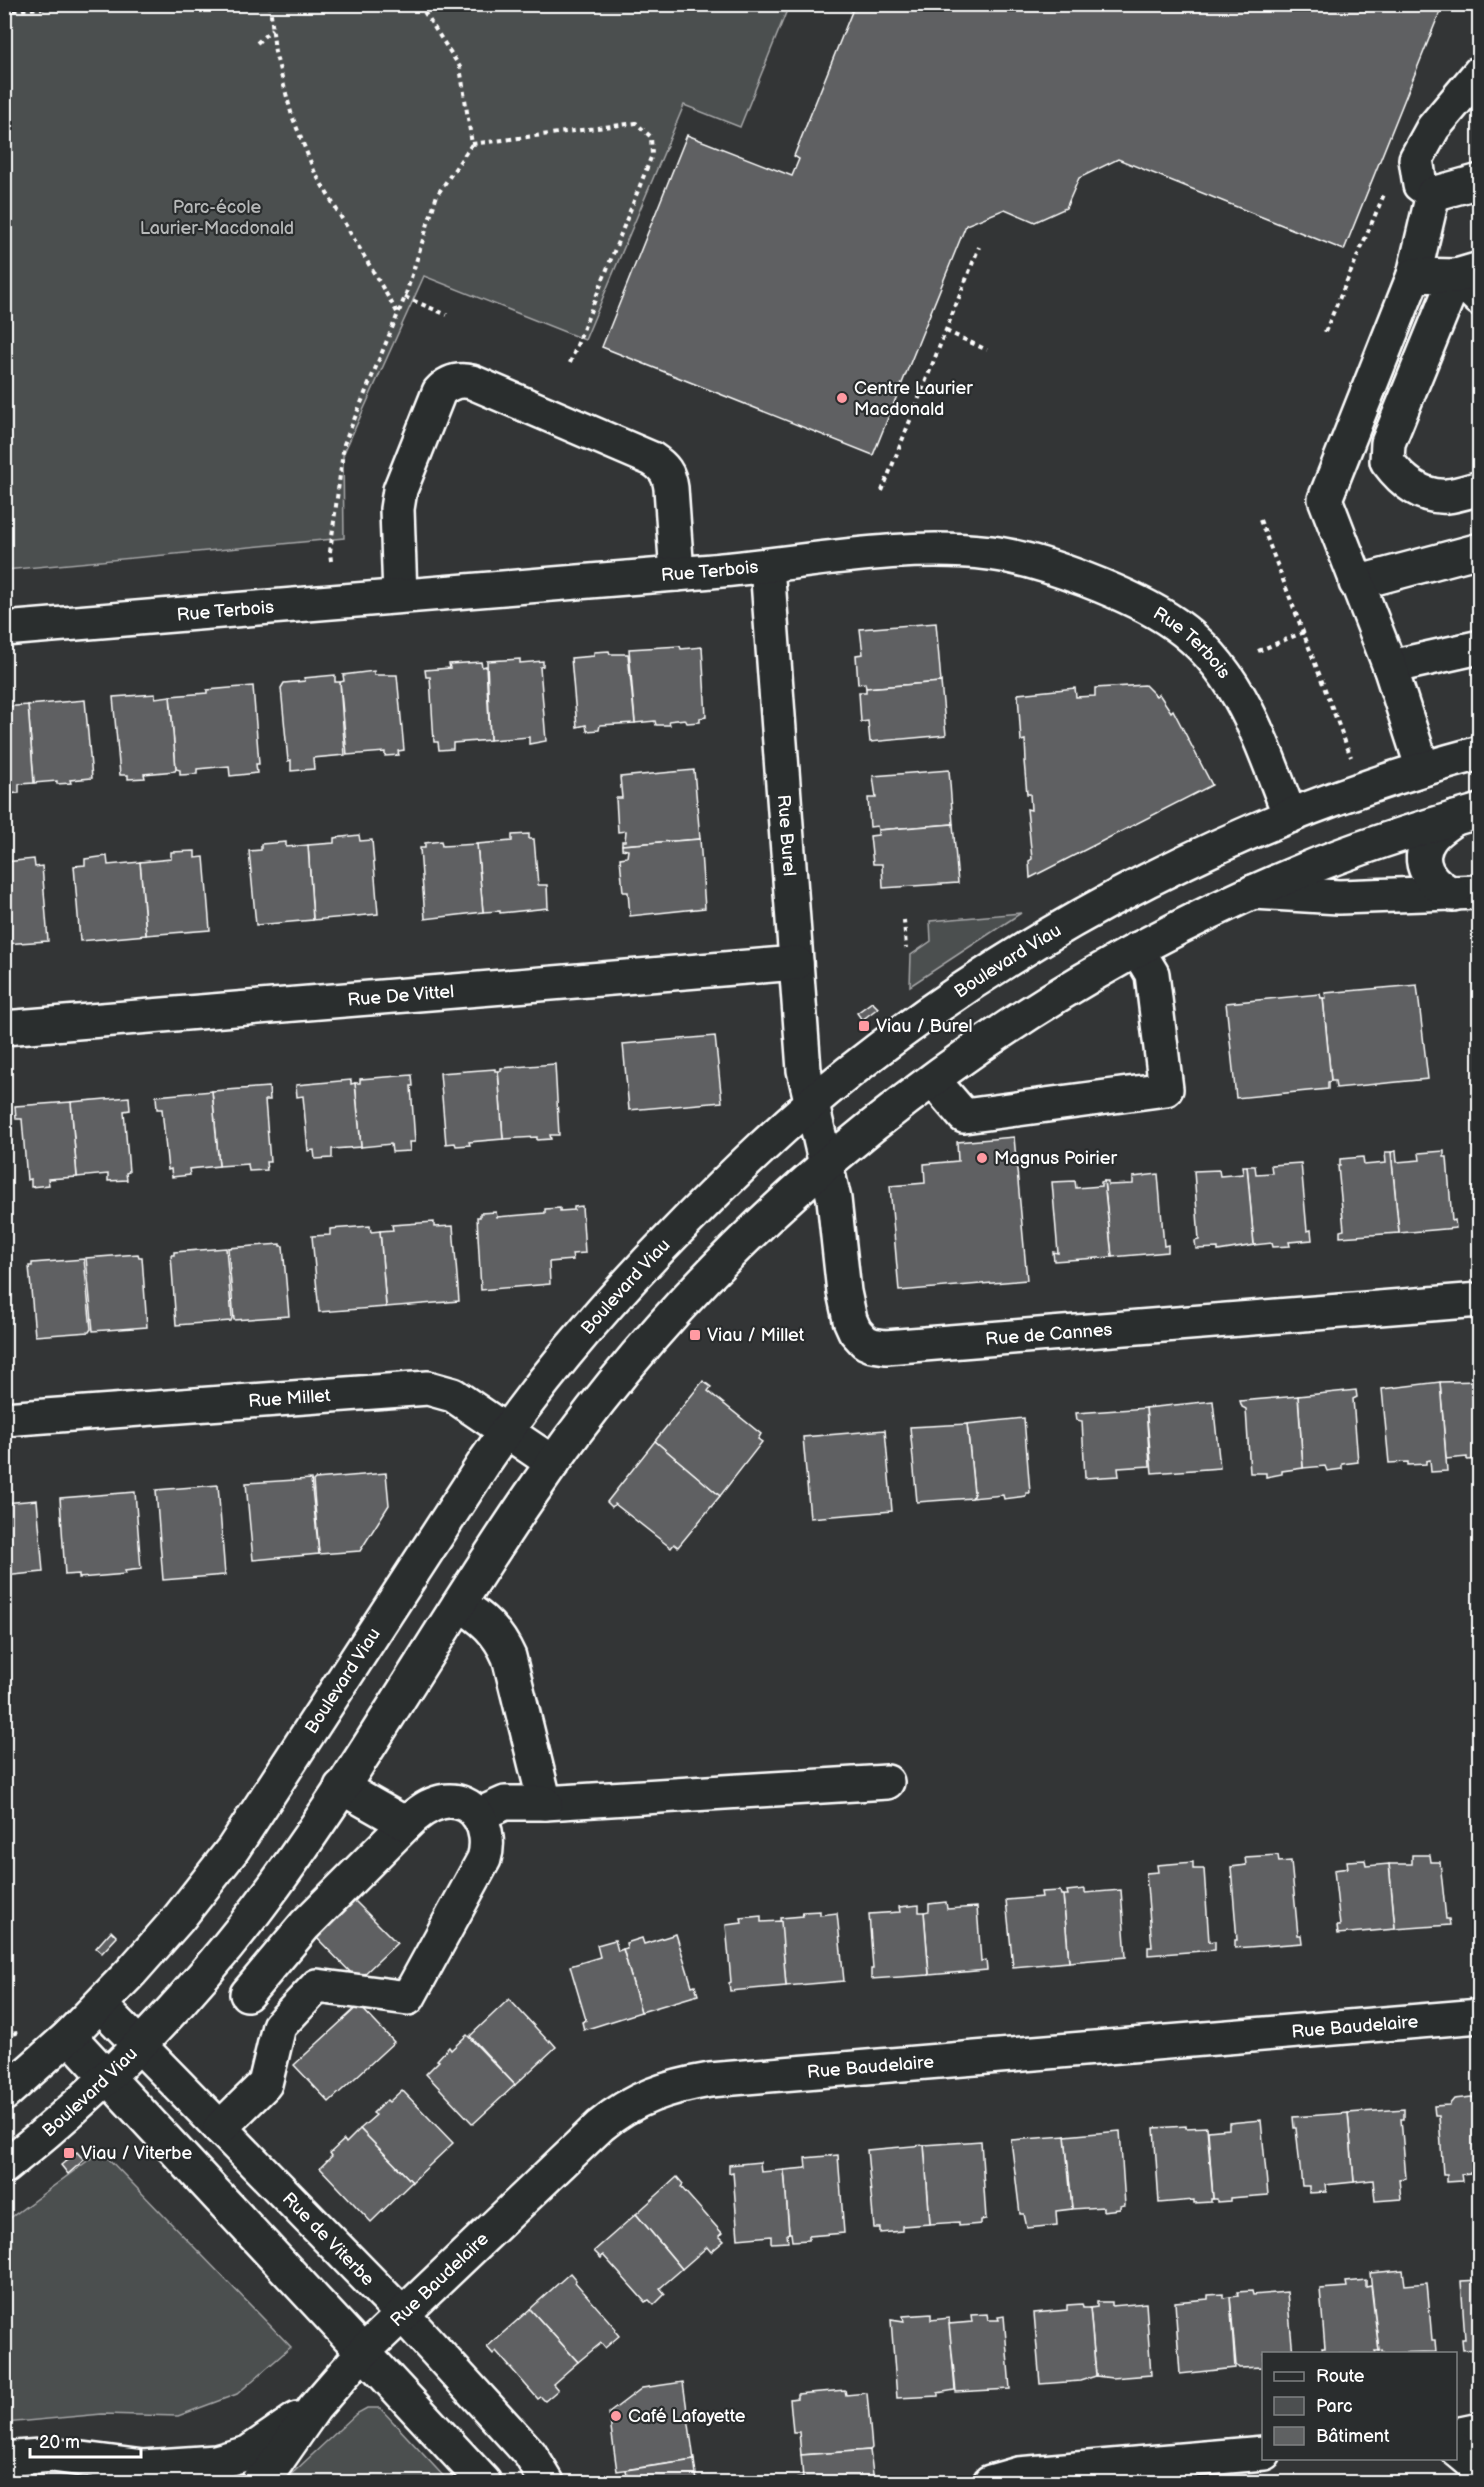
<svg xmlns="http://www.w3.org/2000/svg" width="1484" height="2487" viewBox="0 0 1484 2487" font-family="'Balsamiq Sans',sans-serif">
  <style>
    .green { fill: #4c4f50; stroke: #a6a7a8; stroke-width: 1.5 }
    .building { fill: #5f6162; stroke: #fff; stroke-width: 1.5 }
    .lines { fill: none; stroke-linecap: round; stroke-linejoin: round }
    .minor-casing { stroke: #fff; stroke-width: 38 }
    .major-casing { stroke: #fff; stroke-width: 38 }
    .path { stroke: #fff; stroke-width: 4; stroke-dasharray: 4.5 4.5; stroke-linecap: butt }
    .minor { stroke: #2a2d2e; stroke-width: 33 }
    .major { stroke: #2a2d2e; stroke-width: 33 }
    .poi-dot { fill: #ff9aa2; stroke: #2a2d2e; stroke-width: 2 }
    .labels { text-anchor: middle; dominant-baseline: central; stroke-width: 4.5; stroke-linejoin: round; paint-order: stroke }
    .park-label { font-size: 18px; fill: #b7b9b9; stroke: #2a2d2e }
    .poi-label { font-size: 18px; fill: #fff; stroke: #2a2d2e; text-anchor: start }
    .street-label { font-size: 18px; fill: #fff; stroke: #2a2d2e }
  </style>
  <rect width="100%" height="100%" fill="#333536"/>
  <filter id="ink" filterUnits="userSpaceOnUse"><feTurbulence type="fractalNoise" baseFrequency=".0167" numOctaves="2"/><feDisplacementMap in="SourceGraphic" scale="12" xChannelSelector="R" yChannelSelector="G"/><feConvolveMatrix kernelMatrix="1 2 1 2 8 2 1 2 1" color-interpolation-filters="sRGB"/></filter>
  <g filter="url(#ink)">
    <g class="green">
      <path d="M5 4H789V5L740 127 684 105 585 340 424 276 343 455 344 538 5 570Z"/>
      <path d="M1021 913 910 986 911 955 931 941 930 921Z"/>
      <path d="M101 2151 291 2347 237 2394 178 2416 102 2414 5 2423V2222Z"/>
      <path d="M367 2408H380L449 2482H283L356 2414Z"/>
    </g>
    <g class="building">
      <path d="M855 4H1443L1344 250 1118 159 1079 178 1066 208 1035 222 1005 209 966 225 873 455 602 347 687 135 792 176 799 159 794 156Z"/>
      <path d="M936 623 941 682 866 688 865 683 858 684 856 655 863 654 860 629Z"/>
      <path d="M680 646 681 649 702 647 706 717 700 718V722L687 723 685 719 669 721 670 725H656L655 721 635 723 629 649Z"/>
      <path d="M609 651 610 654H628L635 723 600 725 599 730 587 731 586 725 577 727 571 658 594 656V652Z"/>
      <path d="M520 659V663L543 661V666L540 667 546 741 529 744V737L490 740 487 661Z"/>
      <path d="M481 662 482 667 486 666 490 740 453 743V749L439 750 438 742H434L430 677H426L425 670 450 668 449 664Z"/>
      <path d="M374 671V675H397L404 750 398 751 399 755 385 756V752L347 755 340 682 344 681 343 675Z"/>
      <path d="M335 675V682H340L345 755 313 758 314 769 291 771V760L288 761 281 688 284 683 305 681 304 678Z"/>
      <path d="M941 682 946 735 870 742 868 721 861 722 859 692H866V688Z"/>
      <path d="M1145 685 1156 696 1159 694 1171 712 1173 710 1212 785 1030 878 1029 861 1032 859 1027 809 1031 810 1030 794H1027L1024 761H1026L1025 740 1021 741 1018 694 1075 688 1076 697 1095 696V688Z"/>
      <path d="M253 686 259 764H256L257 773 230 776 229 766 197 769V774L180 775V770L176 769 170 696 207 693V690Z"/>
      <path d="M155 694V698L170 696 176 769 175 771 144 774 145 778 128 779V775H120L113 697Z"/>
      <path d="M85 700 92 778 70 780 71 783 57 784V781L34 783 28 705Z"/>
      <path d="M28 705 34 783 19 784V793L4 794V707Z"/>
      <path d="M694 770 700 839 622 845V841H625L626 831 618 832 616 798H622L620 777Z"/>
      <path d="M949 770 953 824 878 830 877 826 870 827 868 798H876L873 776Z"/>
      <path d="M953 824 958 883 883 888 882 864H873L870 836 878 835V830Z"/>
      <path d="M529 834V839H534L538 885H547L548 908 500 913V911L483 912 477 844 512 841V835Z"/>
      <path d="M359 835 360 841 372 840 378 914 313 920 308 845 334 843V838Z"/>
      <path d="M700 839 705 908 630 916 628 892H623L620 858 627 857 628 850 622 849V845Z"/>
      <path d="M441 841 442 846 477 844 483 912 425 919 420 848H425V843Z"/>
      <path d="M286 842V847L308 845 313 920 256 925 249 851 261 850V844Z"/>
      <path d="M195 851V858L204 857 210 930 146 935 140 862 171 859V852Z"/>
      <path d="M107 856 108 865 140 862 146 935 80 941 74 866 85 865V859Z"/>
      <path d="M34 859 35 867 42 866 48 941 4 944 5 862Z"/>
      <path d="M1417 985 1428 1079 1336 1088 1335 1081H1331L1323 998H1326L1325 993Z"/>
      <path d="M1320 994 1321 998H1323L1331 1081 1328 1082V1089L1236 1098 1226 1003Z"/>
      <path d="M872 1002 878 1008 862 1020 857 1013Z"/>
      <path d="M715 1036 722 1102 629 1110 623 1044Z"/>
      <path d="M555 1064 559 1135H550L551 1139 537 1140V1137L503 1139 498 1071H501V1068Z"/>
      <path d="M495 1069V1071H498L503 1139 469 1142 470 1145 456 1146 455 1143 446 1144 440 1073Z"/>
      <path d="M412 1075 413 1086H411L415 1142H409L410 1151 392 1152 391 1144 361 1147 355 1083H360V1079Z"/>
      <path d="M351 1080V1084L355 1083 361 1147 332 1149V1158L315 1159 314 1150 308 1151 303 1096 297 1097 296 1085Z"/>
      <path d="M269 1087 270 1100H265L270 1162H266L267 1170 249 1171 248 1164 219 1166 212 1091Z"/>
      <path d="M212 1091 219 1166 189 1169 190 1175 172 1177 171 1169 168 1170 162 1109H157L156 1096Z"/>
      <path d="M129 1097 130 1110 124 1111 129 1172 126 1173 127 1180 108 1181V1174L77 1177 71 1102Z"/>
      <path d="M71 1102 77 1177 48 1179 49 1185 31 1187V1179L27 1180 22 1119H16L15 1106Z"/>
      <path d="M1014 1137 1027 1280 899 1291 890 1186 925 1183 924 1164 958 1161 957 1142Z"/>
      <path d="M1396 1151 1397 1162 1420 1160 1419 1153 1444 1151V1157H1447L1452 1221 1455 1220 1456 1228 1399 1233 1391 1152Z"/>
      <path d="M1385 1152H1391L1399 1233 1340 1237V1231L1344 1230 1338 1166H1340V1159L1363 1157 1364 1165 1386 1163Z"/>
      <path d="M1301 1163 1307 1231 1311 1230 1312 1240 1289 1242 1290 1246 1273 1247 1272 1243 1254 1245 1247 1166H1255L1256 1174 1272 1173 1271 1165Z"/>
      <path d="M1242 1166H1247L1254 1245 1218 1251V1248L1196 1249 1195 1241 1199 1240 1194 1171 1219 1170 1220 1176 1243 1174Z"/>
      <path d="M1158 1174 1164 1246 1168 1245V1252L1112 1257 1104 1181H1108V1185L1133 1184V1177Z"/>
      <path d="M1075 1181 1076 1188 1101 1186V1182L1104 1181 1112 1257 1054 1261 1053 1252 1058 1253 1052 1182Z"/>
      <path d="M582 1206 585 1253 572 1254 573 1260 549 1262 550 1284 481 1290 477 1217H480V1213L496 1212 497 1217 545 1213V1209L560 1208V1211L574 1210V1207Z"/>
      <path d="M434 1222V1227L453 1226 459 1301 386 1307 380 1231 393 1230 392 1225Z"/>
      <path d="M370 1226 371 1232 380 1231 386 1307 319 1312 312 1236 330 1235V1229Z"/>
      <path d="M280 1244V1246H283L289 1316 234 1320 228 1248Z"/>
      <path d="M226 1248 232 1318 231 1321 176 1325 171 1255H174V1252Z"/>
      <path d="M138 1254 139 1257H142L147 1327 93 1331 86 1258Z"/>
      <path d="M84 1259 91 1329 89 1332 35 1336 29 1266H32V1263Z"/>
      <path d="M703 1381 711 1387 708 1391 761 1434 758 1439 762 1442 720 1496 655 1441Z"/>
      <path d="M1480 1381V1459L1467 1460V1457L1446 1459 1440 1382Z"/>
      <path d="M1440 1382 1447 1471 1431 1472 1430 1460 1426 1461V1464L1408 1465V1462L1389 1463 1382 1389Z"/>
      <path d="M1356 1390 1357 1397 1353 1399 1358 1462 1342 1464V1469L1327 1471 1325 1466 1303 1468 1298 1396Z"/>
      <path d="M1298 1396 1303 1468 1282 1471V1474L1266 1477V1473H1250L1246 1409 1242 1407 1240 1401Z"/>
      <path d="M1213 1401 1220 1468 1152 1473 1146 1408Z"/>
      <path d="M1146 1408 1150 1466 1118 1468 1119 1476 1085 1478 1082 1421 1077 1420 1076 1413Z"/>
      <path d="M1024 1418 1030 1493H1026V1496L1004 1499 1003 1495 972 1498 974 1493 967 1424Z"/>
      <path d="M967 1424 974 1493 972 1498 917 1502 910 1427Z"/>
      <path d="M885 1430 892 1511 810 1518 803 1437Z"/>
      <path d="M655 1441 720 1496 678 1547 674 1544 671 1548 615 1504 612 1507 607 1502Z"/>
      <path d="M386 1473 389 1505 360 1551 319 1554 313 1481 315 1479Z"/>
      <path d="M311 1479 319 1554 253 1560 246 1483Z"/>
      <path d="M218 1485 225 1575 163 1580 156 1490Z"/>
      <path d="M135 1492 141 1569 125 1571 126 1574 79 1578V1574L65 1575 60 1498Z"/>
      <path d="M37 1500 43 1572 4 1576V1503Z"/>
      <path d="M1278 1855 1279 1862 1291 1861 1298 1935H1301L1302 1943 1235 1948V1940H1237L1231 1867 1246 1865 1245 1857Z"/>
      <path d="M1412 1855H1430L1431 1862H1440L1446 1919H1449L1450 1925 1395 1929 1389 1864H1412Z"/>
      <path d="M1365 1860 1366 1866 1389 1864 1395 1929 1338 1934 1337 1926H1340L1334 1870 1348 1868 1347 1861Z"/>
      <path d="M1193 1862V1869H1204L1209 1942 1215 1941V1950L1148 1955V1947H1152L1146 1873 1158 1872 1157 1865Z"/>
      <path d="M1085 1889V1893L1121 1890 1126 1957 1069 1962 1063 1895H1068L1067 1891Z"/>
      <path d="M1060 1891 1061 1895H1063L1069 1962 1013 1967 1006 1900 1042 1897 1041 1892Z"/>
      <path d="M355 1901 397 1943 358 1980 317 1938Z"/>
      <path d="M946 1902 947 1909 977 1907 981 1961 986 1960 987 1970 929 1975 924 1912 929 1911V1904Z"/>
      <path d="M919 1905V1912H924L929 1975 871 1979V1969H873L869 1914 900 1912 899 1907Z"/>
      <path d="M820 1911V1915L837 1913 844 1981 786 1986 780 1918 803 1916 802 1912Z"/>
      <path d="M761 1916V1922L781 1921 786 1986 730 1991 729 1983 731 1982 726 1925 742 1923 741 1918Z"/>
      <path d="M111 1931 117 1937 102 1953 96 1948Z"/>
      <path d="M676 1934 692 1986 695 1985 698 1995 641 2012 623 1949 627 1948 626 1943 642 1938 644 1944Z"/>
      <path d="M615 1940 618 1951 623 1949 641 2012 584 2030 582 2022 586 2020 570 1966 600 1957 597 1945Z"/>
      <path d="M509 1999 549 2042 550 2040 556 2047 515 2085 470 2036Z"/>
      <path d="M359 2005 394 2042 329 2102 294 2065Z"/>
      <path d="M467 2035 515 2085 473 2124 426 2074 439 2061 437 2060 449 2047 451 2050Z"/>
      <path d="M402 2090 453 2143 412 2182 360 2129 376 2115 373 2113 387 2100 389 2102Z"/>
      <path d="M1472 2097 1480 2102V2172L1461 2174 1462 2181 1447 2182V2175H1443L1439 2116H1435L1434 2106 1449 2105 1454 2099Z"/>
      <path d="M1404 2109V2119H1401L1406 2178 1399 2179 1401 2199 1375 2201 1373 2180 1354 2182 1348 2113Z"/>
      <path d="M1348 2113 1354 2182 1325 2185 1326 2192 1309 2193V2186H1302L1296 2128H1294L1293 2117Z"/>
      <path d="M1261 2120 1268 2195 1230 2198V2201L1217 2202V2199H1213L1208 2131 1229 2129V2123Z"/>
      <path d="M1186 2126V2128L1207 2127 1213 2199H1211V2202L1194 2203V2200L1159 2203 1154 2128Z"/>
      <path d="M360 2129 412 2182 371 2222 320 2168 332 2156 330 2153 344 2140 346 2143Z"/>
      <path d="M1120 2131 1125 2205 1120 2206V2209L1103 2211V2207L1072 2209 1065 2136Z"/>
      <path d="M1065 2136 1072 2209 1056 2211 1057 2225 1027 2228 1024 2214H1020L1011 2140Z"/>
      <path d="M981 2141 986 2219 981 2220V2224L959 2226V2222L930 2224 924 2145Z"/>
      <path d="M924 2145 930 2224 902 2226V2231L880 2233V2228H874L867 2150Z"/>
      <path d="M77 2152 84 2160 68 2174 61 2165Z"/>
      <path d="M838 2155 844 2233 809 2236V2240L792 2241 791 2233H789L784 2170 806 2168 805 2158Z"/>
      <path d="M760 2162 761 2172 784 2170 789 2233 787 2234 788 2242 771 2243V2236L738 2239 733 2172 729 2173V2165Z"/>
      <path d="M677 2177 683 2184 681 2187 722 2233 719 2236 724 2241 711 2252 707 2247 682 2269 636 2214Z"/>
      <path d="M636 2214 682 2269 660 2288 665 2294 654 2305 649 2300 645 2302 603 2255 601 2258 594 2251Z"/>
      <path d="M1403 2270 1405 2285 1427 2283 1432 2340H1435L1436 2352 1382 2353V2350L1379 2351 1370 2273Z"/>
      <path d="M570 2273 576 2280 575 2282 616 2329 615 2331 619 2336 605 2348 601 2343 578 2362 530 2309Z"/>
      <path d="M1366 2280V2287L1371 2286 1379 2351H1375L1376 2354H1323L1322 2348H1325L1320 2289 1347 2287 1346 2282Z"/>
      <path d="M1480 2280V2349L1463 2350 1462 2339H1465L1461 2281Z"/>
      <path d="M1252 2291 1253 2295 1287 2292 1293 2354H1264V2367L1239 2368 1236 2365 1230 2297 1238 2296 1237 2292Z"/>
      <path d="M1223 2294V2298L1230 2297 1235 2368 1180 2374 1175 2302 1208 2299V2295Z"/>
      <path d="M1097 2302H1112V2306L1146 2303 1151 2375 1112 2378 1096 2376 1090 2308 1097 2307Z"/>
      <path d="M1082 2304 1083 2308H1090L1096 2376 1080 2381 1040 2384 1034 2313 1067 2310V2305Z"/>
      <path d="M530 2309 578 2362 553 2384 558 2390 545 2401 541 2397 538 2399 496 2351 493 2354 487 2347Z"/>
      <path d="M931 2314V2320L949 2318 955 2390 938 2393V2396L897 2398 891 2320 904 2322 903 2316Z"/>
      <path d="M987 2314 988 2320H999L998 2317 1004 2316 1010 2389 956 2392 949 2324 972 2322 971 2315Z"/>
      <path d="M683 2382 694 2460 617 2471 609 2413 642 2388Z"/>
      <path d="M845 2390 846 2395 867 2393 872 2448 870 2450 801 2455 799 2432H793L790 2399 797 2398V2394Z"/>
      <path d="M870 2450 874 2482H797V2479L803 2478 801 2455Z"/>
      <path d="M694 2460 697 2482H628L626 2470Z"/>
    </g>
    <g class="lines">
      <defs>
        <g id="minor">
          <path d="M1433 194 1420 185 1416 159 1433 128 1480 72"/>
          <path d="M1414 275 1433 194 1480 181"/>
          <path d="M1480 299 1456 276 1388 443 1387 461C1401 480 1421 498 1447 496 1457 495 1469 491 1480 488"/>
          <path id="s1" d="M767 566 804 1070 834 1199 844 1292 850 1320 855 1331 865 1342 872 1345 886 1347 1480 1300"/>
          <path d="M1356 583 1480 550"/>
          <path d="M400 596 397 509 400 490 439 392C448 382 459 379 472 382L652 459C664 467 669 473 671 488L677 574"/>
          <path id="s2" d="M4 629C236 610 468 590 700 572 796 565 894 542 990 553 1041 559 1134 595 1175 624 1241 670 1262 745 1290 816"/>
          <path d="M1390 667 1480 647"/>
          <path d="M1423 769 1390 667 1325 499 1414 275 1456 276 1480 269"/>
          <path d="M1253 892 1339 897 1480 892"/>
          <path d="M1453 894C1432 885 1413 863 1430 839 1436 830 1447 824 1455 818"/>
          <path id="s3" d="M4 1028 796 963"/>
          <path d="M933 1080 964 1116 1166 1089 1152 974 1137 949"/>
          <path id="s4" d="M4 1419 428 1388 453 1395 553 1463"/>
          <path d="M459 1604C483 1618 498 1632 509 1657L545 1803 887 1782"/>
          <path d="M478 1815 505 1803H545"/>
          <path d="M247 1994 305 1925 406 1824"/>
          <path id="s5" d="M100 2005 402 2314 530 2454 547 2482"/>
          <path d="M69 2036 484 2482"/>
          <path d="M220 2128 265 2084 279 2026 317 1986 408 1998 484 1859C493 1830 476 1795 441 1802 427 1805 416 1814 406 1824L341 1787"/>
          <path d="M1456 2435 1480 2430"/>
          <path d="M1456 2449 1480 2469"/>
          <path d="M4 2459 52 2455 143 2467 216 2462 248 2453 297 2419"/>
          <path id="s6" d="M258 2482 268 2474 314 2408 362 2353 600 2126C633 2098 668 2087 710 2080L1480 2016"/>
          <path d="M990 2482 1018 2474 1264 2453"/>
        </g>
        <g id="major">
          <path id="s7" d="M4 2094 69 2036 132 1971 178 1919 233 1849 486 1460C542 1378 608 1301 678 1230 732 1175 787 1121 848 1073 1033 926 1251 813 1480 753"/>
          <path id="s8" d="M4 2167C106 2086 198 1990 275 1885 366 1760 442 1624 529 1497 718 1218 993 999 1304 870 1361 846 1420 828 1480 811"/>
        </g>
      </defs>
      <use href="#minor" class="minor-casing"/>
      <use href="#major" class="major-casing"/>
      <g class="path">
        <path d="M270 4 275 52 292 116 315 173 397 312"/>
        <path d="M421 5 432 4"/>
        <path d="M4 11 102 4"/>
        <path d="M257 43 272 29"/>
        <path d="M472 144 636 123 651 137 652 155 570 363"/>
        <path d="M405 297 447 315"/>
        <path d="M946 331 987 350"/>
        <path d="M1325 332 1385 192"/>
        <path d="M882 491 979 247"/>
        <path d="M1260 520 1351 757"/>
        <path d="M331 561 330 552 344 444 405 297 437 195 472 144 460 67 419 4"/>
        <path d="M1258 651 1304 632"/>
        <path d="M904 920 906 948"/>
        <path d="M4 2035 18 2033"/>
      </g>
      <use href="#minor" class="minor"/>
      <use href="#major" class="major"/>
    </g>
  </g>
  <g class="poi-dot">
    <circle cx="842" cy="398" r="6"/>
    <rect x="858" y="1020" width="12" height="12" rx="3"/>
    <circle cx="982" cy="1158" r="6"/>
    <rect x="689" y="1329" width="12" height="12" rx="3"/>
    <rect x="63" y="2147" width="12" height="12" rx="3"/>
    <circle cx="616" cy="2416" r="6"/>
  </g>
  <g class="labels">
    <g class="park-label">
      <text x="217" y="207">Parc-école<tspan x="217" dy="21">Laurier-Macdonald</tspan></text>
    </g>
    <g class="poi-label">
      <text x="854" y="388">Centre Laurier<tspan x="854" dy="21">Macdonald</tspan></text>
      <text x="876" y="1026">Viau / Burel</text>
      <text x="994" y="1158">Magnus Poirier</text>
      <text x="707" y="1335">Viau / Millet</text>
      <text x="81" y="2153">Viau / Viterbe</text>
      <text x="628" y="2416">Café Lafayette</text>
    </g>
    <g class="street-label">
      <text stroke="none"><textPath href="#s2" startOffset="708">Rue Terbois</textPath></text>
      <text stroke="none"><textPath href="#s2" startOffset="222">Rue Terbois</textPath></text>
      <text stroke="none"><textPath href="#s2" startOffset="1214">Rue Terbois</textPath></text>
      <text stroke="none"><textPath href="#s1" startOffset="270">Rue Burel</textPath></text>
      <text stroke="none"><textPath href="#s7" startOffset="1527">Boulevard Viau</textPath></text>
      <text stroke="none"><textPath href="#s3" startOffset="398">Rue De Vittel</textPath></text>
      <text stroke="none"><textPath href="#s7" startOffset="1023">Boulevard Viau</textPath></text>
      <text stroke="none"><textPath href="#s1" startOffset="972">Rue de Cannes</textPath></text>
      <text stroke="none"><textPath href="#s4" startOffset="286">Rue Millet</textPath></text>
      <text stroke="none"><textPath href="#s7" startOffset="537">Boulevard Viau</textPath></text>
      <text stroke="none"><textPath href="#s6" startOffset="1263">Rue Baudelaire</textPath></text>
      <text stroke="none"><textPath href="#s6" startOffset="777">Rue Baudelaire</textPath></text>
      <text stroke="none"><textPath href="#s8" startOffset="114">Boulevard Viau</textPath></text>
      <text stroke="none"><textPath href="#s5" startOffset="327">Rue de Viterbe</textPath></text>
      <text stroke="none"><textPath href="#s6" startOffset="273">Rue Baudelaire</textPath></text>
    </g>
  </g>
  <rect width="1484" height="2487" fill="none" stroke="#2a2d2e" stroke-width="24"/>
  <rect x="12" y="12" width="1460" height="2463" fill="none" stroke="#fff" stroke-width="2" filter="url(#ink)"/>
  <rect x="1262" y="2352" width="195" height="108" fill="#2a2d2e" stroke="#7f8182" stroke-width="1.5"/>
  <rect x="1274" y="2372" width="30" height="9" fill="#2a2d2e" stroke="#7f8182" stroke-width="1.5"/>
  <text x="1316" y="2382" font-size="18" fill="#ffffff">Route</text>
  <rect x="1274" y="2397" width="30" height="18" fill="#4c4f50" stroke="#7f8182" stroke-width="1.5"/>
  <text x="1316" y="2412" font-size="18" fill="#ffffff">Parc</text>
  <rect x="1274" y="2427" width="30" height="18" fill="#5f6162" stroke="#7f8182" stroke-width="1.5"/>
  <text x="1316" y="2442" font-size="18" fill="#ffffff">Bâtiment</text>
  <path d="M30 2448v9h111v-9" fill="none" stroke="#ffffff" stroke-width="3"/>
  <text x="39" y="2448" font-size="18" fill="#ffffff" stroke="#2a2d2e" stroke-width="4.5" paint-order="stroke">20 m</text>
</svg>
